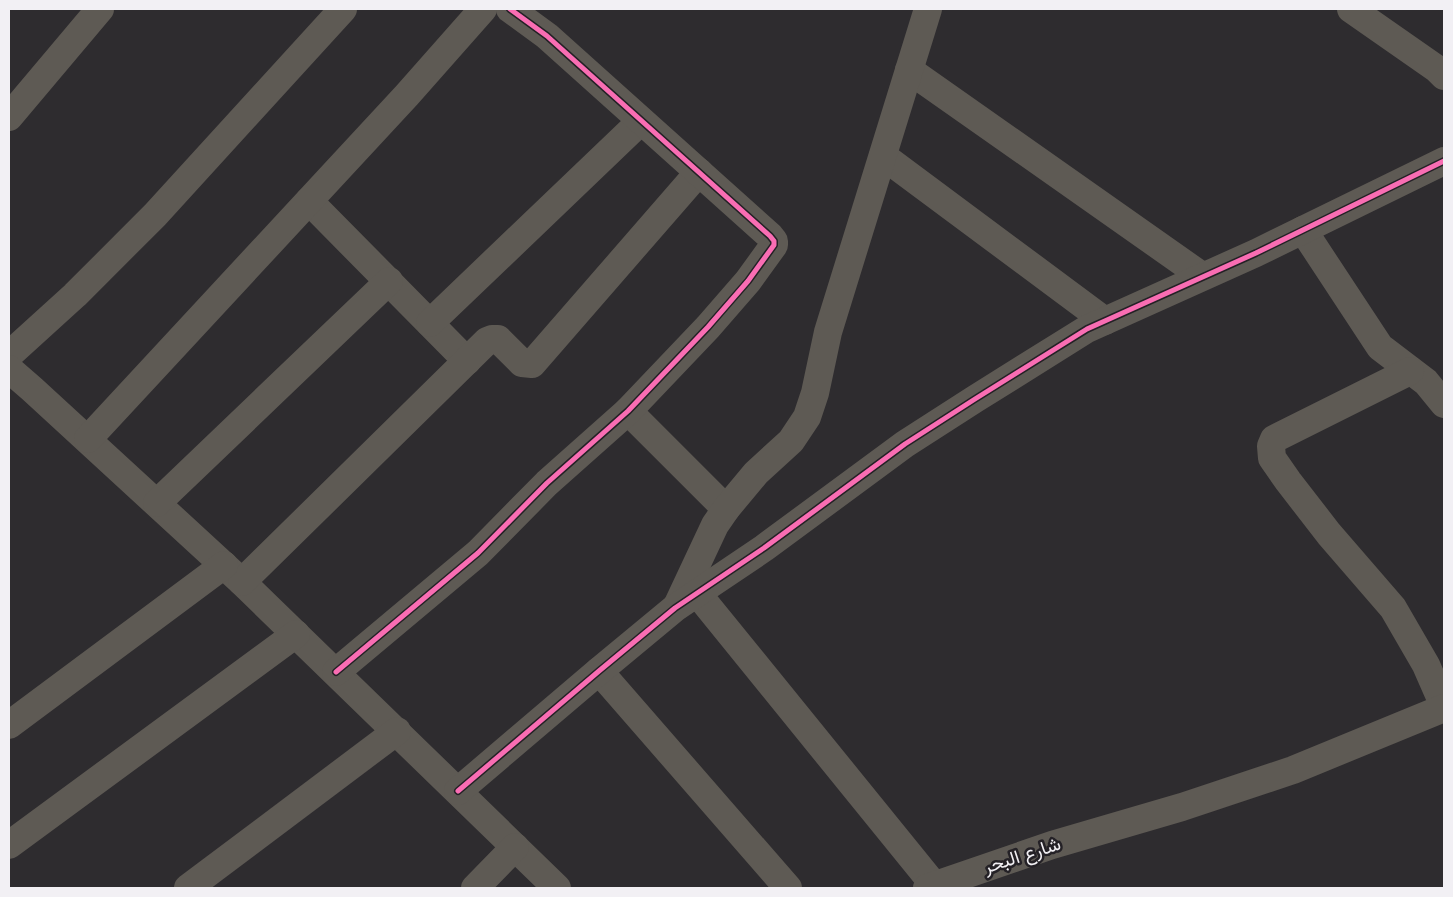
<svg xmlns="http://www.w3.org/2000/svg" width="1453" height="897" viewBox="0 0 1453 897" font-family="'Space Grotesk',Vazirmatn,sans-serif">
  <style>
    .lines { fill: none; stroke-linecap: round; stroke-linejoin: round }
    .minor { stroke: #5e5a54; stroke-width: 28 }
    .cycleway-casing { stroke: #242126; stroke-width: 8 }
    .cycleway { stroke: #f96db3; stroke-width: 5 }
    .labels { text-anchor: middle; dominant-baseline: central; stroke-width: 5; stroke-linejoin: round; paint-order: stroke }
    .street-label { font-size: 19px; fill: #f2f0f4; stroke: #242126 }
  </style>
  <rect width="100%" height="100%" fill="#2e2c2f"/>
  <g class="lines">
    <g class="minor">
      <path d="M1351 9 1437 69 1444 76"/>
      <path d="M909 70 1202 276"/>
      <path d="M9 117 100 9"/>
      <path d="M883 156 1105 321"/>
      <path d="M309 201 467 361"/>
      <path d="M1303 230 1380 347 1426 382 1444 404"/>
      <path d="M430 323 641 121"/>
      <path d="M9 355 75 295 155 215 343 9"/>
      <path d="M9 369 32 389 242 582 557 888"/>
      <path d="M1410 371 1274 439 1271 446 1272 458 1288 481 1329 534 1393 608 1426 665 1444 706"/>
      <path d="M628 411 726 509"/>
      <path d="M88 439 407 95 483 9"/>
      <path d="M157 503 389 281"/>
      <path d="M242 582 487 341 492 339H498L522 363 532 364 699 172"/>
      <path d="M697 593 934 885"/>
      <path d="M677 606 715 525 726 509 756 473 791 441 807 417 815 393 828 332 928 9"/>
      <path d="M599 671 788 888"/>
      <path d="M336 672 478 553 547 483 628 411 708 327 748 281 774 245V241L770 236 547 36 510 9"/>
      <path d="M9 725 224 565"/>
      <path d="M458 791 599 671 675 608 764 548 905 444 975 399 1087 329 1256 253 1444 161"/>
      <path d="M9 845 296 634"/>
      <path d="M188 888 397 731"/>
      <path d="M475 888 515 847"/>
      <path d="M927 888 1052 845 1182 807 1293 770 1444 708"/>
    </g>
    <defs>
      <g id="cycleway">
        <path d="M336 672 478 553 547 483 628 411 708 327 748 281 774 245V241L770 236 547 36 510 9"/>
        <path d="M458 791 599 671 675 608 764 548 905 444 975 399 1087 329 1256 253 1444 161"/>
      </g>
    </defs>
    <use href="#cycleway" class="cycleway-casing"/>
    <use href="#cycleway" class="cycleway"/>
  </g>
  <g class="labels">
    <g class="street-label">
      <text transform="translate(1022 855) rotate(-18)">شارع البحر</text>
    </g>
  </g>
  <rect width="1453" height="897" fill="none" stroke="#f2f0f4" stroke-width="20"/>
</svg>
